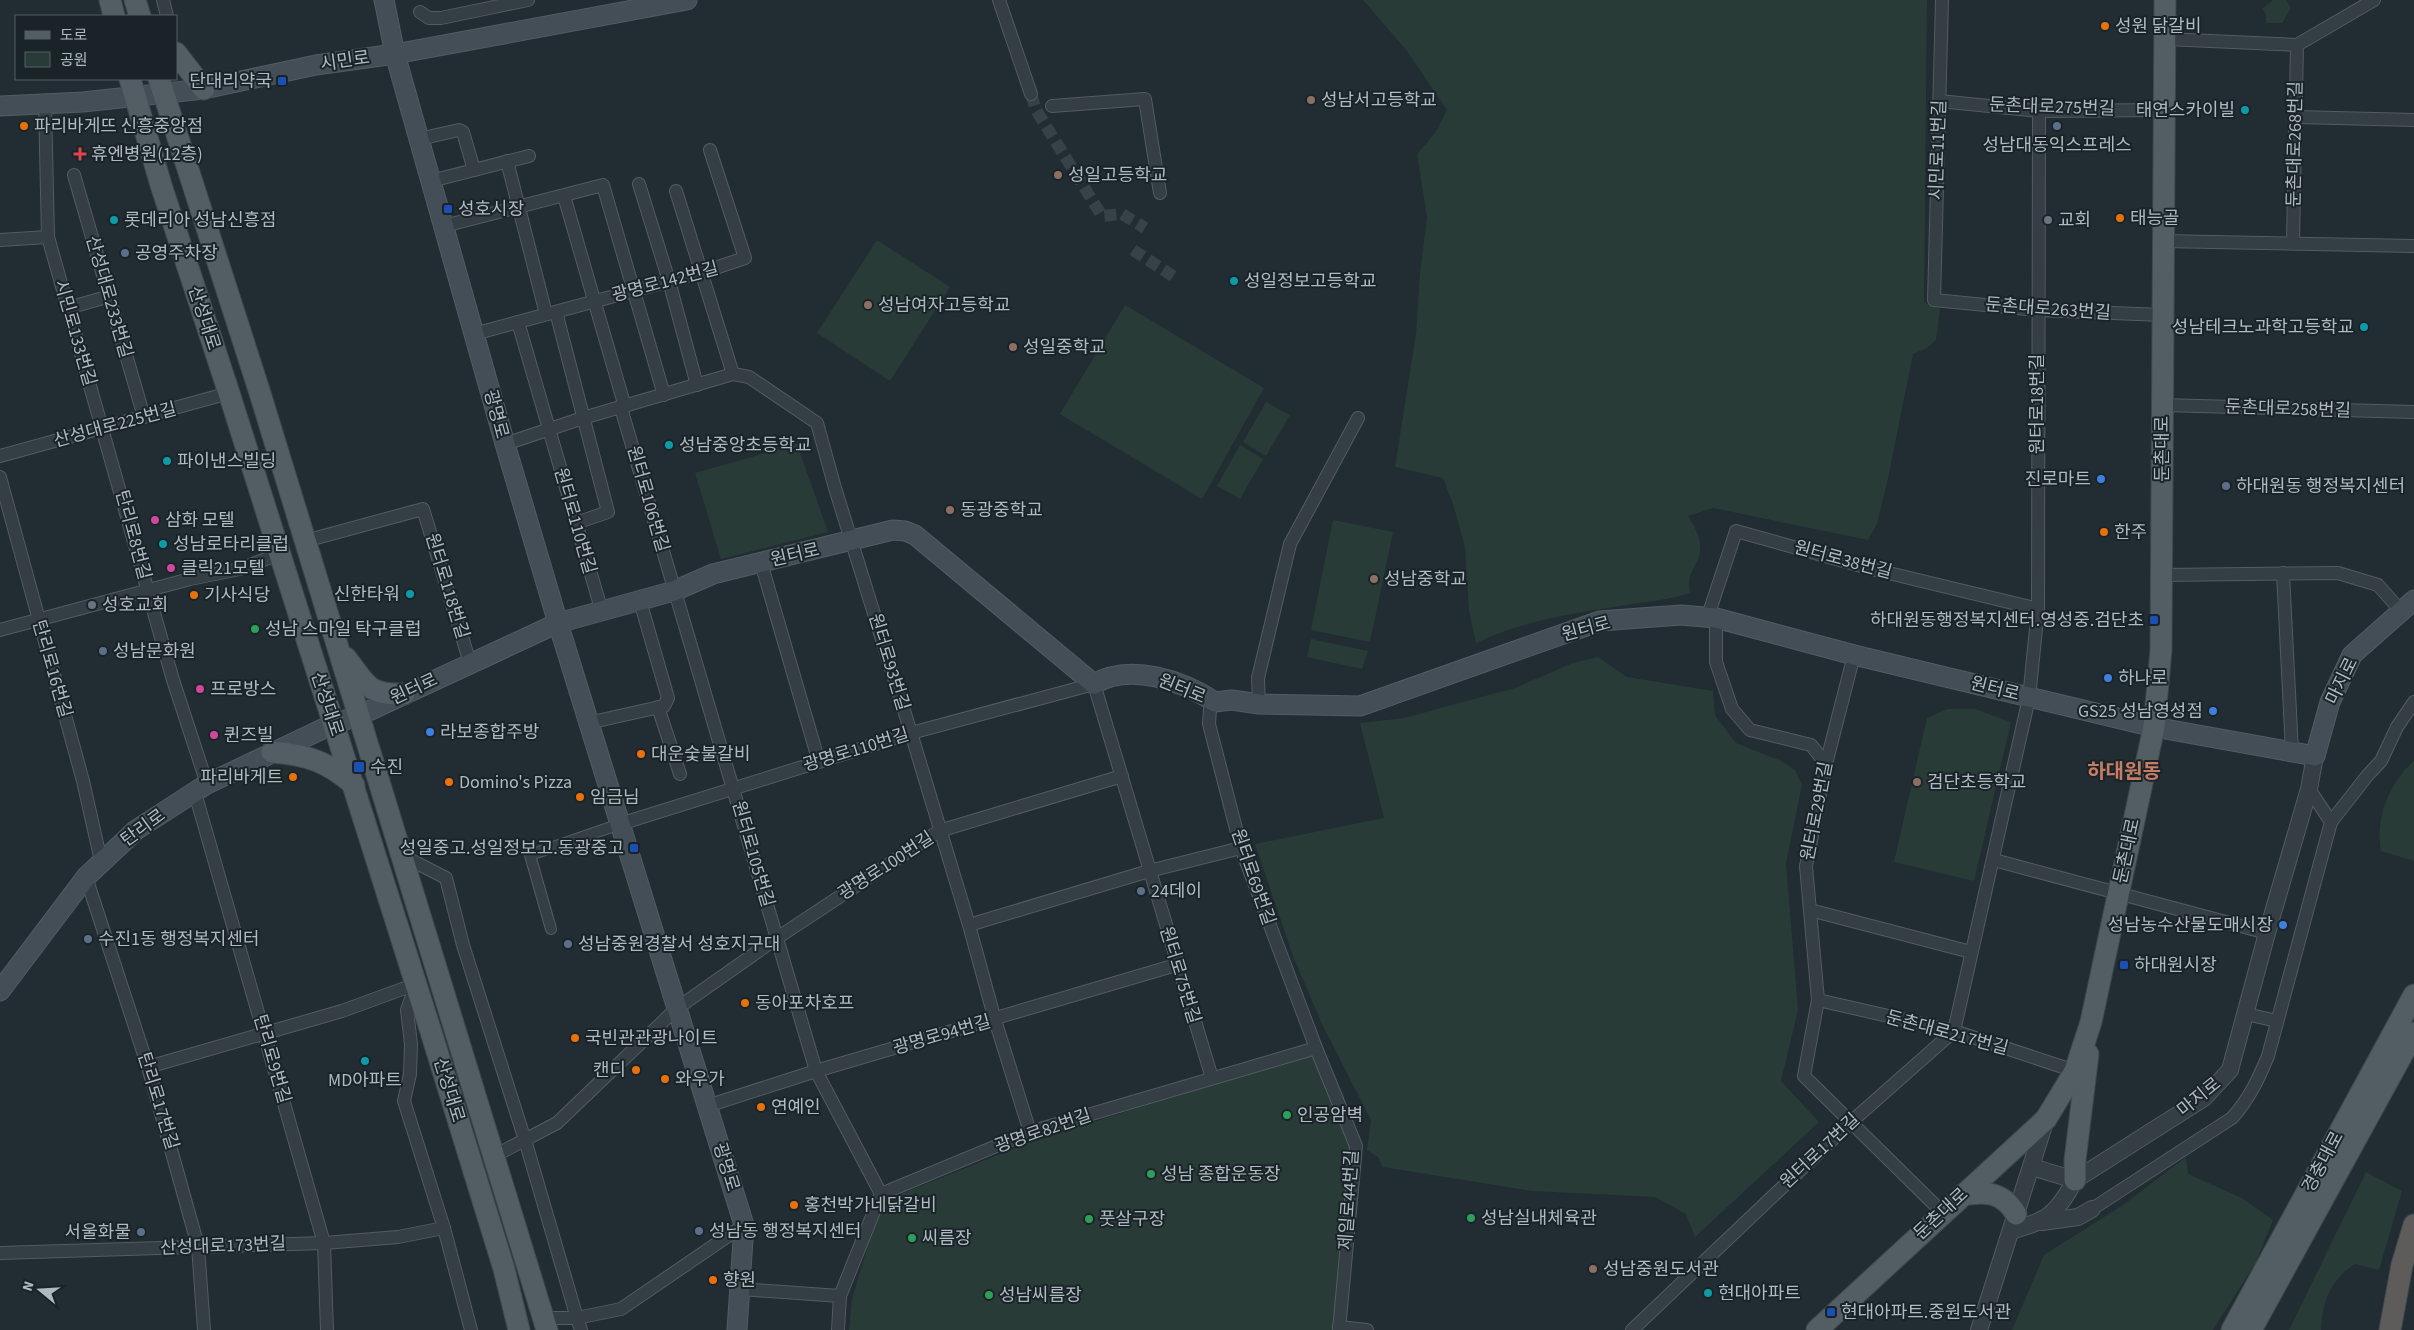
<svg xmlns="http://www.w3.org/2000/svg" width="2414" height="1330" viewBox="0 0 2414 1330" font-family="'Source Sans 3','Noto Sans KR',sans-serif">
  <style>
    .green { fill: #293b37 }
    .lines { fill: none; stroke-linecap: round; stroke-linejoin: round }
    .minor-tunnel { stroke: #364148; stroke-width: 12; stroke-dasharray: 12 6; stroke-linecap: butt }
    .pedestrian-casing { stroke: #525c62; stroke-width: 12 }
    .minor-casing { stroke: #525c62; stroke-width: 14 }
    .tertiary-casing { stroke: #525c62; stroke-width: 18 }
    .secondary-casing { stroke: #525c62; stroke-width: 21 }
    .primary-casing { stroke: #3e474e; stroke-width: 23 }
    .trunk-casing { stroke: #3f494f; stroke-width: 23 }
    .pedestrian { stroke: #343e44; stroke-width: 10 }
    .minor { stroke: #343e44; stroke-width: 12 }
    .tertiary { stroke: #343e44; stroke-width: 16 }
    .secondary { stroke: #434e57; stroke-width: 19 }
    .primary { stroke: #525d64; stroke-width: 21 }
    .trunk { stroke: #5e5c5b; stroke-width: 21 }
    .food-dot { fill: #e8710a; stroke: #1a2328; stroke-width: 2 }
    .transit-dot { fill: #1a4fb4; stroke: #1a2328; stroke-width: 2 }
    .education-dot { fill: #8d6e63; stroke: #1a2328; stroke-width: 2 }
    .culture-dot { fill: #0f9aa8; stroke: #1a2328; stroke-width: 2 }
    .service-dot { fill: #5c6f8a; stroke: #1a2328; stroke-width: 2 }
    .health-dot { fill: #e0444e; stroke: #1a2328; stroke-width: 2 }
    .worship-dot { fill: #6b7280; stroke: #1a2328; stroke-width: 2 }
    .shop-dot { fill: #3f7fe0; stroke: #1a2328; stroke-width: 2 }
    .hotel-dot { fill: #d1479c; stroke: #1a2328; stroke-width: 2 }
    .leisure-dot { fill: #2e9e5b; stroke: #1a2328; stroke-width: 2 }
    .labels { text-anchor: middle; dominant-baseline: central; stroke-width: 4; stroke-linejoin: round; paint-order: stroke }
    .poi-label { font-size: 18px; fill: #aeb9c1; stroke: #1a2328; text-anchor: start }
    .street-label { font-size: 18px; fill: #aeb9c1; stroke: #1a2328 }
    .quarter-label { font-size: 20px; font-weight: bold; fill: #c67d65; stroke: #1a2328 }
  </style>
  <rect width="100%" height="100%" fill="#212c33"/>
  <g class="green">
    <path d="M1363 0H1927L1924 302 1940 309 1936 340 1927 348 1913 354 1888 478 1877 524 1868 540 1713 508 1688 516C1695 527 1702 539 1700 552 1696 571 1686 571 1690 593 1669 600 1649 601 1627 605 1575 613 1524 620 1476 643L1469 611 1465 547 1453 504 1443 478 1395 467 1416 334 1420 273 1427 217 1417 154 1435 133 1447 110 1407 51Z"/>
    <path d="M2273 0H2286L2291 8 2282 23H2266V14L2262 9Z"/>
    <path d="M877 240 950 287 890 381 817 333Z"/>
    <path d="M1125 305 1264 388 1202 499 1060 414Z"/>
    <path d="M1266 402 1290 415 1266 456 1243 442Z"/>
    <path d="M797 444 828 532 721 559 695 473Z"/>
    <path d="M1240 445 1263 459 1240 499 1217 486Z"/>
    <path d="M1333 520 1393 532 1370 642 1311 630Z"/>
    <path d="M1311 639 1368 651 1362 669 1307 657Z"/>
    <path d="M1598 657 1627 677 1713 691 1715 715 1736 743 1781 761 1795 770 1802 785 1786 863 1798 1010 1781 1081 1819 1122 1695 1237 1686 1214 1655 1197 1532 1191 1383 1167 1378 1157 1367 1150 1371 1120 1322 1024 1293 956 1255 844 1384 818 1360 723 1405 718 1455 704 1515 688 1573 663Z"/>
    <path d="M1947 709H1975L2011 722 1974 881 1894 862 1927 718Z"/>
    <path d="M2414 761V861L2381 851C2375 818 2389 783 2414 761Z"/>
    <path d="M1313 1054 1356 1146 1337 1330H849L852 1299 881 1202 1038 1139Z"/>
    <path d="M2186 1157 2188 1174 2242 1198 2273 1220 2256 1262 2213 1330H2012L2044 1255 2123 1205Z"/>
    <path d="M2366 1172 2402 1191 2379 1270 2355 1264C2331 1279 2322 1302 2321 1330H2289Z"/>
  </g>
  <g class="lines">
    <g class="minor-tunnel">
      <path d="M1031 94 1036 110 1102 216 1122 214 1145 228"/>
      <path d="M1133 250 1176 278"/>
    </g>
    <defs>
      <path id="pedestrian" d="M551 929 530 855 620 824"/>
      <g id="minor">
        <path d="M163 0 167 16"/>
        <path d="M999 0 1031 94"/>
        <path d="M1942 0 1934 300 2037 310 2163 315"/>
        <path d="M420 12 429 18H441L528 0"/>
        <path d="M2166 39 2297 45 2374 0"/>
        <path d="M1939 101 2039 111 2164 110"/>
        <path d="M45 103 48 237 173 680 207 784"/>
        <path d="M1052 106 1145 99 1160 193"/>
        <path d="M2297 117 2414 120"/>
        <path d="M419 139 459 130 463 132 474 170"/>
        <path d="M507 161 546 314"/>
        <path d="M74 175 144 417"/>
        <path d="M431 181 529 156"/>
        <path d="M639 184 669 281 697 385"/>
        <path d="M676 191 733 374"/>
        <path d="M564 196 625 407"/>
        <path d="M444 226 603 185 664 395"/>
        <path d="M0 240 48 237"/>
        <path d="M2163 241 2414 246"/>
        <path d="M2293 242 2297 45"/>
        <path d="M68 308 110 296"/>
        <path d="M556 312 608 512 576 523"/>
        <path d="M518 322 602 612"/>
        <path d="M474 334 703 272 745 258 710 150"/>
        <path d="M2163 405 2414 412"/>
        <path d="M621 408 816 1071 881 1194"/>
        <path d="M505 444 583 418 733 374 749 377 817 423 835 488 911 733 969 925 995 1020 1030 1132"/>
        <path d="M0 456 229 393"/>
        <path d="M0 477 83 781 101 861"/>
        <path d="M305 541 423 509 470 663"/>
        <path d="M761 563 819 762"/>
        <path d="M2283 573 2292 752"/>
        <path d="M2162 575 2338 573 2378 585 2400 610"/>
        <path d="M1708 616 1736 531 1872 569 2038 609"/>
        <path d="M1716 618V662L1732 709 1750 730 1811 745 1826 764"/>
        <path d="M0 630 190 579 240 569 279 554"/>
        <path d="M1854 655 1826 764 1806 866 1818 1000 1804 1076 1943 1213"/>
        <path d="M1215 702 1210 709 1209 724 1241 848 1316 1048 1356 1146 1339 1330"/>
        <path d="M1259 704 1258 678 1290 544 1358 418"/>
        <path d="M658 707 680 774"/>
        <path d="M588 723 664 706 668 698 640 601"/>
        <path d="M195 793 324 1243 327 1330"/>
        <path d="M2331 822 2367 776 2381 761 2397 727 2414 702"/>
        <path d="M620 824 911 733 1094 684 1212 1078"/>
        <path d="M401 855 446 878 463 945 525 1140 577 1318 621 1309 744 1225"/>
        <path d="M1994 860 2267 933"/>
        <path d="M86 877 148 1067 198 1246 204 1330"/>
        <path d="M1810 910 1971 952"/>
        <path d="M969 925 1149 871 1241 848"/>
        <path d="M415 987 407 1010 411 1044 410 1074 404 1101 444 1228 471 1330"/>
        <path d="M1818 1000 1954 1031 2075 1071"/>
        <path d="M2246 1014 2277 1021"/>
        <path d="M148 1067 342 1011 416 984"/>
        <path d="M707 1106 816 1071 1176 965"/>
        <path d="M494 1156 557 1123 676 1009 777 938 939 831 1122 776"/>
        <path d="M2092 1209 2232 1118C2249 1099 2258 1080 2268 1056L2331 822 2309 789"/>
        <path d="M0 1253 324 1243 398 1237 444 1228"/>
        <path d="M740 1289 840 1296"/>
        <path d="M545 1318H577L581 1330"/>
        <path d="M1339 1327 1367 1330"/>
        <path d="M838 1330 840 1296 881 1194 1030 1132 1316 1048"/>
        <path d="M1632 1330 1851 1122 1954 1031 2029 698 2038 609 2039 111"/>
      </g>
      <g id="tertiary">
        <path d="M2032 1167 2075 1180 2204 1098 2230 1070 2267 933 2309 789 2315 756"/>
        <path d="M2042 1222 2078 1217 2092 1209"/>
        <path d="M2011 1231C2048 1220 2056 1215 2075 1180"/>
        <path d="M1979 1330 2046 1119"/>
      </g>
      <g id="secondary">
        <path d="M384 0 395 54 505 444 558 623 744 1225 737 1330"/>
        <path d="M0 106 83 102 204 89 316 65 395 54 687 0"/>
        <path d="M0 991 86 877 136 830 207 784 333 724 358 716 558 623 674 591 713 574 893 530 905 531 915 535 1094 684C1130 662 1183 681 1215 702L1232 700 1259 704 1360 706 1600 621 1681 615 1716 618 1854 655 2154 727 2315 756 2330 702 2352 655 2414 600"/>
      </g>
      <g id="primary">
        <path d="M110 0 114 16"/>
        <path d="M135 0 140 16"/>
        <path d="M176 53 204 89"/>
        <path d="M130 79 161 185 229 393 432 1035 504 1269 519 1330"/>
        <path d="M159 79 259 390 547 1330"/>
        <path d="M346 658C367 685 367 695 404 694"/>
        <path d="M272 752C307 755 327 761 354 785"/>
        <path d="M2075 1180V1160L2088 1054"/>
        <path d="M1962 1195C1986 1191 2003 1192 2016 1214"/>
        <path d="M1817 1330 2046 1119 2075 1071 2091 1022 2154 727 2161 650 2165 0"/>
        <path d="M2232 1330 2414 995"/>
        <path d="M2251 1330 2414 1033"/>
      </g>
      <path id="trunk" d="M2390 1330 2402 1265 2414 1225"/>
    </defs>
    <use href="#pedestrian" class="pedestrian-casing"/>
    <use href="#minor" class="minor-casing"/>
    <use href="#tertiary" class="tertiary-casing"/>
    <use href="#secondary" class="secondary-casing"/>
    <use href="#primary" class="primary-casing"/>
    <use href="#trunk" class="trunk-casing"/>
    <use href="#pedestrian" class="pedestrian"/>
    <use href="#minor" class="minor"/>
    <use href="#tertiary" class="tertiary"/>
    <use href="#secondary" class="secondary"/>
    <use href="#primary" class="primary"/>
    <use href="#trunk" class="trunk"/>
  </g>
  <g class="food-dot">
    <circle cx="2105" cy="26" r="5"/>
    <circle cx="24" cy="126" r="5"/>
    <circle cx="2120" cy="218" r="5"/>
    <circle cx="2104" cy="532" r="5"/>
    <circle cx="194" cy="595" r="5"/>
    <circle cx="641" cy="754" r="5"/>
    <circle cx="293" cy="777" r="5"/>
    <circle cx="449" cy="782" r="5"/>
    <circle cx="580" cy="797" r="5"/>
    <circle cx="745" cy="1003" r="5"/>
    <circle cx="575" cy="1038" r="5"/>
    <circle cx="636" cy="1070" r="5"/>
    <circle cx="665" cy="1079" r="5"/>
    <circle cx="761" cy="1107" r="5"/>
    <circle cx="794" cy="1205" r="5"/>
    <circle cx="713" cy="1280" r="5"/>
  </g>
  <g class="transit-dot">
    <rect x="277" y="76" width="10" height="10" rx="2.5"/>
    <rect x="443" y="204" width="10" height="10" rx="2.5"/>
    <rect x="2149" y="615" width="10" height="10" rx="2.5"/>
    <rect x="353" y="761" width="12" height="12" rx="2.5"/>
    <rect x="629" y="843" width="10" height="10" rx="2.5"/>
    <rect x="2119" y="960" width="10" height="10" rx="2.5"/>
    <rect x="1826" y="1307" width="10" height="10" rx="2.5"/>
  </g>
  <g class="education-dot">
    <circle cx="1311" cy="100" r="5"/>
    <circle cx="1058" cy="175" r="5"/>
    <circle cx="868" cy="305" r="5"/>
    <circle cx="1013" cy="347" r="5"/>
    <circle cx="950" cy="510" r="5"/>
    <circle cx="1374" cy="579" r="5"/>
    <circle cx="1917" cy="782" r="5"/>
    <circle cx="1593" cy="1269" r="5"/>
  </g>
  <g class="culture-dot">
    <circle cx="2245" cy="110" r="5"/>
    <circle cx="114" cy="220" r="5"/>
    <circle cx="1234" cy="281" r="5"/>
    <circle cx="2364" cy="327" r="5"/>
    <circle cx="669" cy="445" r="5"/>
    <circle cx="167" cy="461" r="5"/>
    <circle cx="163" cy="544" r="5"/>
    <circle cx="410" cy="594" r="5"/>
    <circle cx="365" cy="1061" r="5"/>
    <circle cx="1708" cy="1293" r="5"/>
  </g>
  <g class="service-dot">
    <circle cx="2057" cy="126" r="5"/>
    <circle cx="125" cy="253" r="5"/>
    <circle cx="2226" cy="486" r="5"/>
    <circle cx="103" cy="651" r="5"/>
    <circle cx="1141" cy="891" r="5"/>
    <circle cx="88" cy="939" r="5"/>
    <circle cx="568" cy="944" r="5"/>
    <circle cx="699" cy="1231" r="5"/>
    <circle cx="141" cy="1232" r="5"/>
  </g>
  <path class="health-dot" d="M77.5 146.5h5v5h5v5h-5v5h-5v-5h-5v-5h5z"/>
  <g class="worship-dot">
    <circle cx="2048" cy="220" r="5"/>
    <circle cx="92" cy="605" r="5"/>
  </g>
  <g class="shop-dot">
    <circle cx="2101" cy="479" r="5"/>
    <circle cx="2108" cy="678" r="5"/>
    <circle cx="2213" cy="711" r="5"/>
    <circle cx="430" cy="732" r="5"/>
    <circle cx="2283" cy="925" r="5"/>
  </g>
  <g class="hotel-dot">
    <circle cx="155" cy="520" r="5"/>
    <circle cx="171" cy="568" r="5"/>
    <circle cx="200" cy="689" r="5"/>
    <circle cx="214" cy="735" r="5"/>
  </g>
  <g class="leisure-dot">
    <circle cx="255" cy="629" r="5"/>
    <circle cx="1287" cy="1115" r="5"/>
    <circle cx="1151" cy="1174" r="5"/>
    <circle cx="1471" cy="1218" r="5"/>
    <circle cx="1089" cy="1219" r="5"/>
    <circle cx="912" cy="1238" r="5"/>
    <circle cx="989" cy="1295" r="5"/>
  </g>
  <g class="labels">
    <g class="poi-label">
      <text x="2115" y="26">성원 닭갈비</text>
      <text x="272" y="81" text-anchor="end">단대리약국</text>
      <text x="1321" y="100">성남서고등학교</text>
      <text x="2235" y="110" text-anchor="end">태연스카이빌</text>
      <text x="34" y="126">파리바게뜨 신흥중앙점</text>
      <text x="2057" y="145" text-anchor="middle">성남대동익스프레스</text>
      <text x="91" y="154">휴엔병원(12층)</text>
      <text x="1068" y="175">성일고등학교</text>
      <text x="458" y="209">성호시장</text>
      <text x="2130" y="218">태능골</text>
      <text x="124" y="220">롯데리아 성남신흥점</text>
      <text x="2058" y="220">교회</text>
      <text x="135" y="253">공영주차장</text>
      <text x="1244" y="281">성일정보고등학교</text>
      <text x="878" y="305">성남여자고등학교</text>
      <text x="2354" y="327" text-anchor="end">성남테크노과학고등학교</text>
      <text x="1023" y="347">성일중학교</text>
      <text x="679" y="445">성남중앙초등학교</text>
      <text x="177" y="461">파이낸스빌딩</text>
      <text x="2091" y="479" text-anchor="end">진로마트</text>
      <text x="2236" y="486">하대원동 행정복지센터</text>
      <text x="960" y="510">동광중학교</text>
      <text x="165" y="520">삼화 모텔</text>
      <text x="2114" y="532">한주</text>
      <text x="173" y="544">성남로타리클럽</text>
      <text x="181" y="568">클릭21모텔</text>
      <text x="1384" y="579">성남중학교</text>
      <text x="400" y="594" text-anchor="end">신한타워</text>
      <text x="204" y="595">기사식당</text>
      <text x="102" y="605">성호교회</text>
      <text x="2144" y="620" text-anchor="end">하대원동행정복지센터.영성중.검단초</text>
      <text x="265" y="629">성남 스마일 탁구클럽</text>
      <text x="113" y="651">성남문화원</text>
      <text x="2118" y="678">하나로</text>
      <text x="210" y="689">프로방스</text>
      <text x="2203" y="711" text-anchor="end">GS25 성남영성점</text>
      <text x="440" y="732">라보종합주방</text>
      <text x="224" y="735">퀸즈빌</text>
      <text x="651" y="754">대운숯불갈비</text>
      <text x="370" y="767">수진</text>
      <text x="283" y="777" text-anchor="end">파리바게트</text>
      <text x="459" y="782">Domino's Pizza</text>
      <text x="1927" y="782">검단초등학교</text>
      <text x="590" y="797">임금님</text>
      <text x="624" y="848" text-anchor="end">성일중고.성일정보고.동광중고</text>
      <text x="1151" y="891">24데이</text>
      <text x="2273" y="925" text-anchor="end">성남농수산물도매시장</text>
      <text x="98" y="939">수진1동 행정복지센터</text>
      <text x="578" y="944">성남중원경찰서 성호지구대</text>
      <text x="2134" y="965">하대원시장</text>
      <text x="755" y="1003">동아포차호프</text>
      <text x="585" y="1038">국빈관관광나이트</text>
      <text x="626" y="1070" text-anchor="end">캔디</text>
      <text x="675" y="1079">와우가</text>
      <text x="365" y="1080" text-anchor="middle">MD아파트</text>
      <text x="771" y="1107">연예인</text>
      <text x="1297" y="1115">인공암벽</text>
      <text x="1161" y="1174">성남 종합운동장</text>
      <text x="804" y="1205">홍천박가네닭갈비</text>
      <text x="1481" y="1218">성남실내체육관</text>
      <text x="1099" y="1219">풋살구장</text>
      <text x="709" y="1231">성남동 행정복지센터</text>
      <text x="131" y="1232" text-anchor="end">서울화물</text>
      <text x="922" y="1238">씨름장</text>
      <text x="1603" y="1269">성남중원도서관</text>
      <text x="723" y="1280">향원</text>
      <text x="1718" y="1293">현대아파트</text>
      <text x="999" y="1295">성남씨름장</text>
      <text x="1841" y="1312">현대아파트.중원도서관</text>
    </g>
    <g class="street-label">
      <text transform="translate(345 61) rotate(-8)">시민로</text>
      <text transform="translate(2052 107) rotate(2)">둔촌대로275번길</text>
      <text transform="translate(2295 144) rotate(-89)">둔촌대로268번길</text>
      <text transform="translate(1938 150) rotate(-88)">시민로11번길</text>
      <text transform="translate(665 282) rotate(-15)">광명로142번길</text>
      <text transform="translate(109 297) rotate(74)">산성대로233번길</text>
      <text transform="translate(2048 309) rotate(4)">둔촌대로263번길</text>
      <text transform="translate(204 318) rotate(72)">산성대로</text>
      <text transform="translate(75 333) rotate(74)">시민로133번길</text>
      <text transform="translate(2037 404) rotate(-90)">원터로18번길</text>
      <text transform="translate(2288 409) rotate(2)">둔촌대로258번길</text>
      <text transform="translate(496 414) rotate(75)">광명로</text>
      <text transform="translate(115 425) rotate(-15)">산성대로225번길</text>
      <text transform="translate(2162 449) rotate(-90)">둔촌대로</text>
      <text transform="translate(648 499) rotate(74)">원터로106번길</text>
      <text transform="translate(575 521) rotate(74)">원터로110번길</text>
      <text transform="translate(133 535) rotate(75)">탄리로8번길</text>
      <text transform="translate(795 555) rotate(-13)">원터로</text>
      <text transform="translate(1843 560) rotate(15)">원터로38번길</text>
      <text transform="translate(447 586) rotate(73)">원터로118번길</text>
      <text transform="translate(1586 629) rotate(-15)">원터로</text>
      <text transform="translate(889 662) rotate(73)">원터로93번길</text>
      <text transform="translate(52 669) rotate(74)">탄리로16번길</text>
      <text transform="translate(2342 681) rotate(-64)">마지로</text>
      <text transform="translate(414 689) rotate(-25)">원터로</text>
      <text transform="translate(1182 689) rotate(22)">원터로</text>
      <text transform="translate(1995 689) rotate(14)">원터로</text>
      <text transform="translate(327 704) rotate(72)">산성대로</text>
      <text transform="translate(856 750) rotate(-17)">광명로110번길</text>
      <text transform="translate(1817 811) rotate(-79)">원터로29번길</text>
      <text transform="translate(143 828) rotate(-36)">탄리로</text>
      <text transform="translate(2127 851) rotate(-78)">둔촌대로</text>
      <text transform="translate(753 854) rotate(74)">원터로105번길</text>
      <text transform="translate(886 866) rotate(-33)">광명로100번길</text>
      <text transform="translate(1253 877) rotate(71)">원터로69번길</text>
      <text transform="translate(1180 975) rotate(73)">원터로75번길</text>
      <text transform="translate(1947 1033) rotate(15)">둔촌대로217번길</text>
      <text transform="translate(942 1035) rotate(-16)">광명로94번길</text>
      <text transform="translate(272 1059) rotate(74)">탄리로9번길</text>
      <text transform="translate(449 1090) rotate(73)">산성대로</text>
      <text transform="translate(2199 1097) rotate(-39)">마지로</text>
      <text transform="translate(158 1101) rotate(73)">탄리로17번길</text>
      <text transform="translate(1043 1131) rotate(-19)">광명로82번길</text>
      <text transform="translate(1820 1151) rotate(-43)">원터로17번길</text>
      <text transform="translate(2323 1162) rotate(-62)">경충대로</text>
      <text transform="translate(726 1167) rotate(73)">광명로</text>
      <text transform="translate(1349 1200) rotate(-86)">제일로44번길</text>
      <text transform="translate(1941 1214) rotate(-43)">둔촌대로</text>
      <text transform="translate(223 1246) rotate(-2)">산성대로173번길</text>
    </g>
    <g class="quarter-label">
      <text x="2124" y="772">하대원동</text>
    </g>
  </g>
  <rect x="15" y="15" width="162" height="65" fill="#1a2328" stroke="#555f65"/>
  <rect x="25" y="31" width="25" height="8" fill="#525d64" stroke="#555f65"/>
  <text x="60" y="40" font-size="15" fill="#aeb9c1">도로</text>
  <rect x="25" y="52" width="25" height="15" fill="#293b37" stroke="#555f65"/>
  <text x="60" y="65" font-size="15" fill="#aeb9c1">공원</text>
  <g transform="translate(40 1290) rotate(288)" stroke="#1a2328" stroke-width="4" paint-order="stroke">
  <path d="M0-4L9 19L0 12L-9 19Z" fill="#aeb9c1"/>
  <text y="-8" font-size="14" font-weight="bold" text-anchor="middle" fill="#aeb9c1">N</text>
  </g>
</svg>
